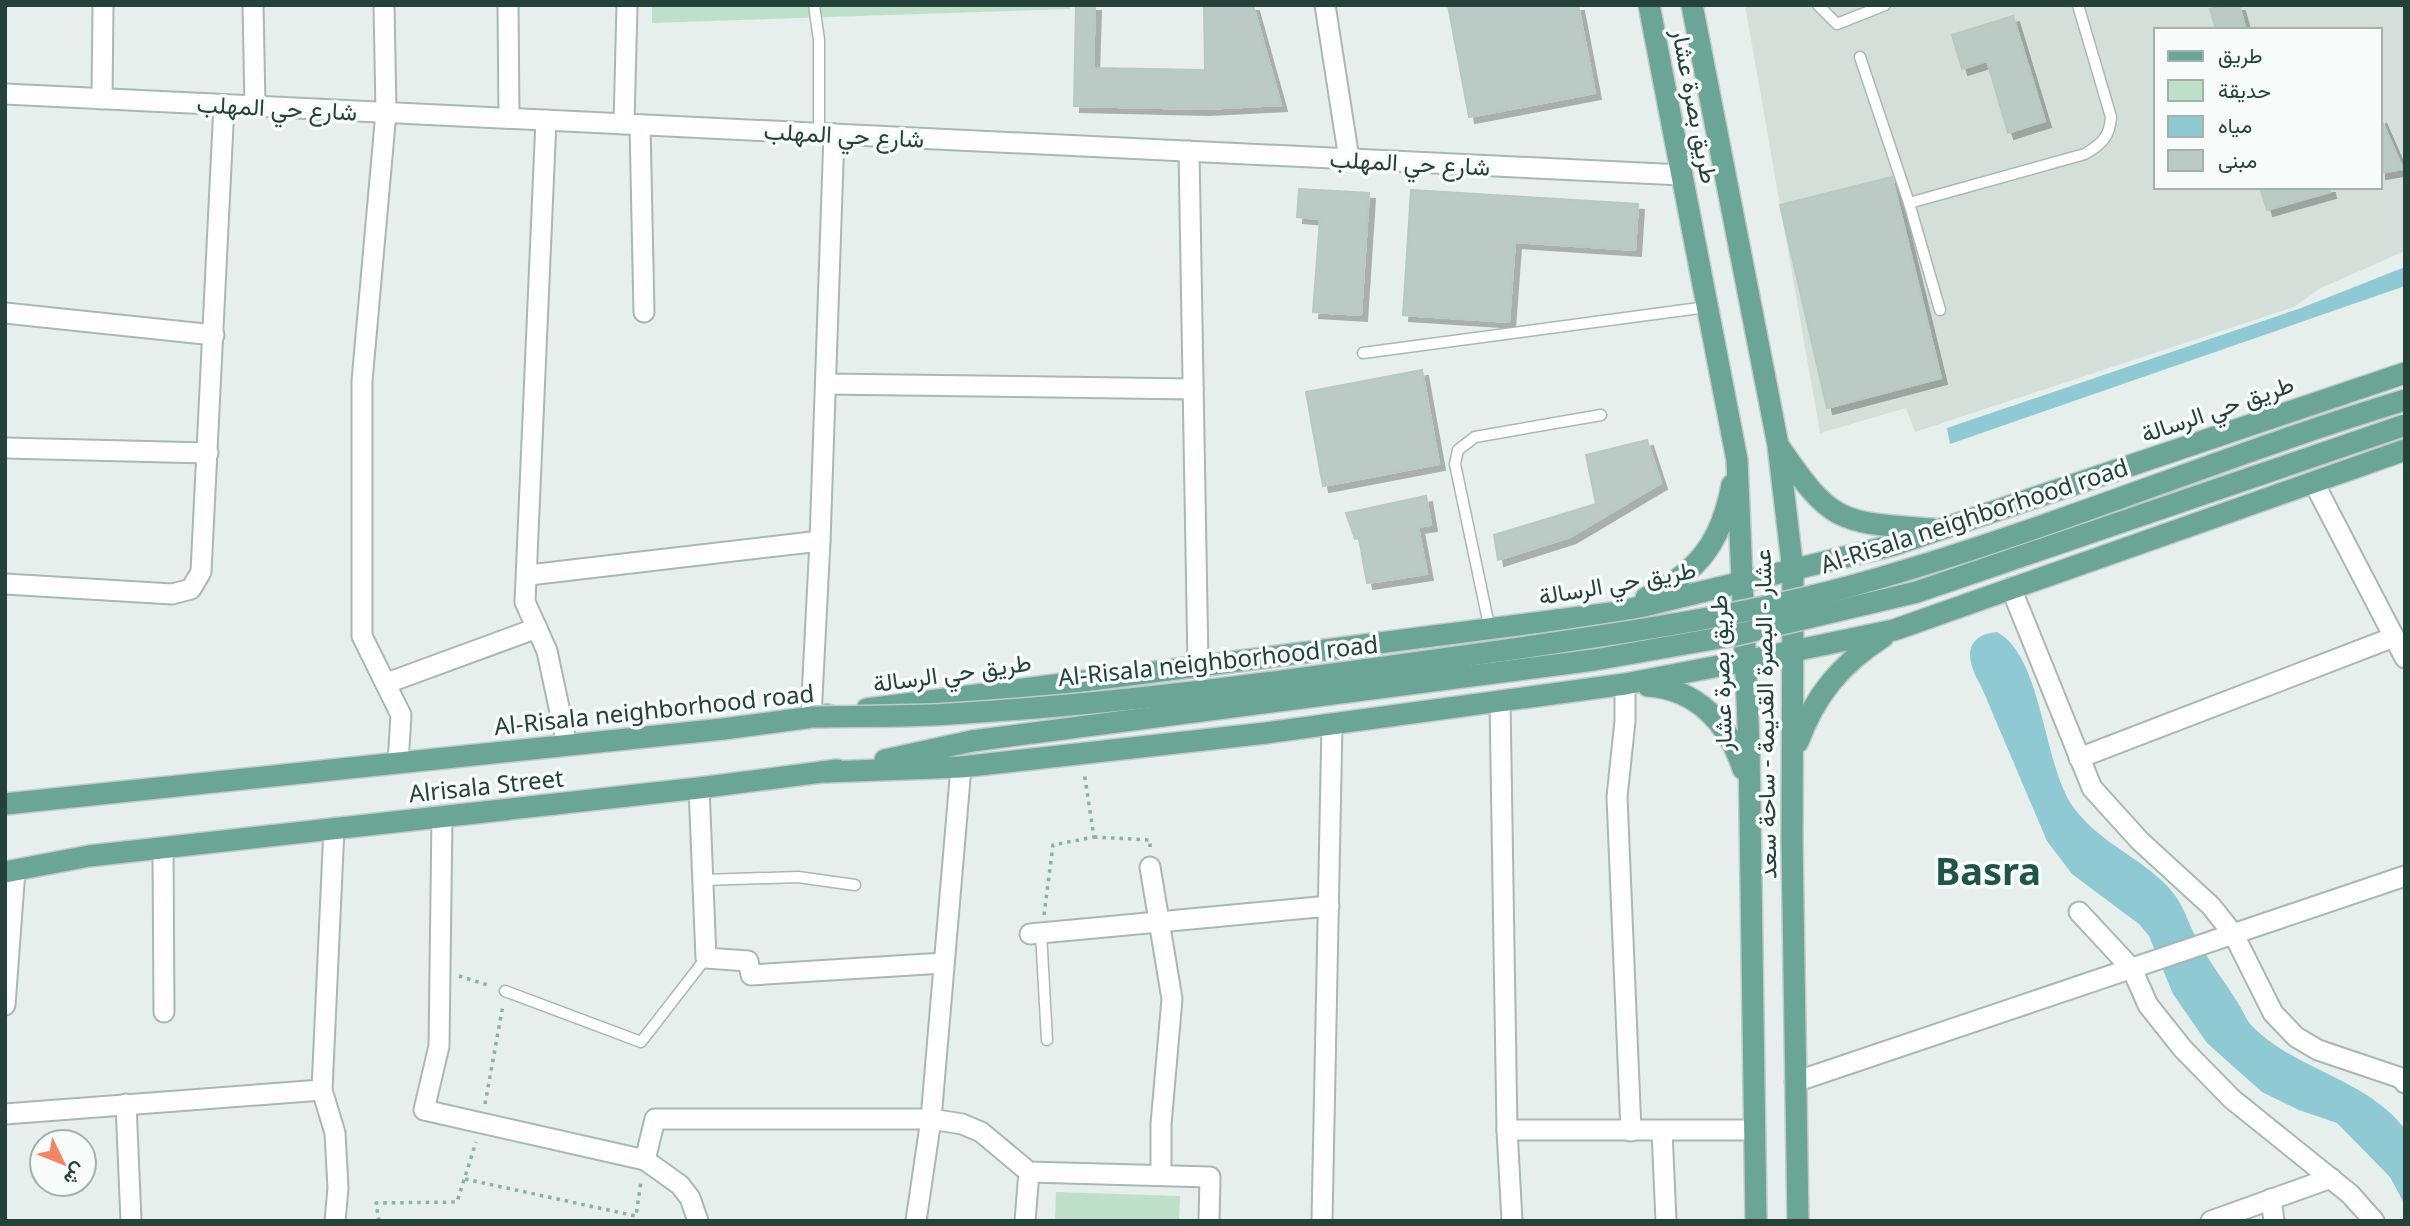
<svg xmlns="http://www.w3.org/2000/svg" width="2410" height="1226" viewBox="0 0 2410 1226" font-family="'Noto Sans',Vazirmatn,sans-serif">
  <style>
    .built { fill: #d4dfda; fill-rule: evenodd }
    .green { fill: #bfe0c8 }
    .water { fill: #8ec9d4 }
    .building { fill: #bbcac4; stroke: #b8c9c2; stroke-width: 2; filter: url(#shadow) }
    .lines { fill: none; stroke-linecap: round; stroke-linejoin: round }
    .lane-casing { stroke: #a8b8b2; stroke-width: 13 }
    .street-casing { stroke: #a8b8b2; stroke-width: 23 }
    .primary-casing { stroke: #c2cac8; stroke-width: 24 }
    .path { stroke: #86b3a5; stroke-width: 3.5; stroke-dasharray: 3.5 5; stroke-linecap: butt }
    .lane { stroke: #fff; stroke-width: 10 }
    .street { stroke: #fff; stroke-width: 19 }
    .primary { stroke: #6aa596; stroke-width: 21 }
    .primary-bridge-casing { stroke: #c2cac8; stroke-width: 24; stroke-linecap: butt }
    .primary-bridge { stroke: #6aa596; stroke-width: 21 }
    .labels { text-anchor: middle; dominant-baseline: central; stroke-width: 7; stroke-linejoin: round; paint-order: stroke }
    .street-label { font-size: 24px; fill: #24423a; stroke: #f7fbf9 }
    .town-label { font-size: 38px; font-weight: bold; fill: #1f5548; stroke: #f7fbf9 }
  </style>
  <defs>
    <filter id="shadow"><feDropShadow dx="6" dy="6" stdDeviation="0" flood-color="#0004"/></filter>
  </defs>
  <rect width="100%" height="100%" fill="#e6efeb"/>
  <path class="built" d="M1745 5H2405V251L2321 288 2294 307 1915 432 1906 408 1820 433ZM2156 30H2380V187H2156Z"/>
  <g class="green">
    <path d="M652 5H1070V9L652 23Z"/>
    <path d="M1056 1192 1180 1196 1179 1221H1055Z"/>
  </g>
  <g class="water">
    <path d="M2405 267V286L1950 444 1947 428 2301 308Z"/>
    <path d="M1997 632C2044 658 2042 765 2074 808 2102 846 2148 860 2174 894 2185 908 2189 926 2198 941 2210 963 2225 982 2238 1003 2243 1011 2246 1020 2252 1026 2295 1070 2366 1078 2405 1129V1205L2390 1177 2337 1123 2299 1110 2262 1092 2207 1043 2173 994 2149 936 2139 924 2072 874 2047 841 1981 686C1968 664 1960 636 1997 632Z"/>
  </g>
  <g class="building">
    <path d="M1076 5H1095L1093 68 1205 70 1204 5H1253L1281 105 1204 109 1074 106Z"/>
    <path d="M1448 5H1578L1595 93 1469 117Z"/>
    <path d="M2225 5H2239L2246 30H2216L2210 9Z"/>
    <path d="M2013 16 2045 121 2008 133 1987 61 1962 69 1952 35Z"/>
    <path d="M2380 117 2403 169 2380 173Z"/>
    <path d="M1892 177 1941 378 1827 408 1780 205Z"/>
    <path d="M2260 187H2329L2330 192 2267 210Z"/>
    <path d="M1299 189 1369 193 1361 315 1313 312 1320 219 1297 217Z"/>
    <path d="M1411 190 1638 204 1635 250 1515 242 1509 322 1403 315Z"/>
    <path d="M1422 370 1439 464 1323 486 1306 392Z"/>
    <path d="M1647 440 1661 483 1570 537 1498 560 1494 535 1596 504 1586 455Z"/>
    <path d="M1426 496 1431 525 1418 527 1427 574 1367 583 1359 538 1355 539 1346 513Z"/>
  </g>
  <g class="lines">
    <defs>
      <g id="lane">
        <path d="M814 5 819 40V133"/>
        <path d="M1818 5 1837 24 1885 5"/>
        <path d="M1860 57 1909 203 1940 310"/>
        <path d="M1909 203 2085 154C2102 144 2110 136 2111 117L2078 5"/>
        <path d="M1363 353 1707 307"/>
        <path d="M1490 630 1455 464 1458 450 1475 437 1601 415"/>
        <path d="M703 880 798 877 855 885"/>
        <path d="M1041 933 1047 1040"/>
        <path d="M505 991 641 1042 706 958"/>
      </g>
      <g id="street">
        <path d="M253 5 255 106"/>
        <path d="M384 5 386 112 362 381V636L401 715 398 763"/>
        <path d="M508 5 509 118"/>
        <path d="M1325 5 1349 159"/>
        <path d="M5 94 1682 175"/>
        <path d="M102 99 103 5"/>
        <path d="M546 120 525 602 547 651 567 745"/>
        <path d="M624 124 627 5"/>
        <path d="M640 125 644 312"/>
        <path d="M1189 151 1198 665"/>
        <path d="M5 313 214 335"/>
        <path d="M826 384 1193 389"/>
        <path d="M5 448 208 453"/>
        <path d="M2314 483 2405 658"/>
        <path d="M529 575 820 541"/>
        <path d="M5 584 172 594 191 589 201 572 224 105"/>
        <path d="M2011 588 2092 788 2140 841 2211 906 2234 935 2273 1013 2296 1037 2318 1050 2401 1078 2405 1083"/>
        <path d="M387 683 537 628"/>
        <path d="M1625 684V721L1617 797 1631 1131"/>
        <path d="M1500 701 1507 1130 1512 1221"/>
        <path d="M811 717 820 541 834 134"/>
        <path d="M2079 758 2394 637"/>
        <path d="M699 788 706 958 748 961 751 975 944 963"/>
        <path d="M442 816 439 1046 424 1110 645 1160 655 1119H931L962 1124 981 1132 1029 1172 1210 1177 1209 1221"/>
        <path d="M334 828 322 1090 335 1133 338 1188 335 1221"/>
        <path d="M163 848 164 1012"/>
        <path d="M1150 867 1172 999 1161 1124V1175"/>
        <path d="M2079 912 2132 969 2148 1005 2183 1049 2232 1099 2350 1194 2374 1221"/>
        <path d="M1030 934 1329 906"/>
        <path d="M5 1005 15 870"/>
        <path d="M1795 1082 2405 876"/>
        <path d="M126 1104 131 1221"/>
        <path d="M5 1114 322 1090"/>
        <path d="M1507 1130H1753"/>
        <path d="M1662 1131 1666 1221"/>
        <path d="M645 1160 680 1185 690 1198 698 1221"/>
        <path d="M2271 1199 2274 1221"/>
        <path d="M916 1221 931 1119 961 767"/>
        <path d="M1025 1221 1029 1172"/>
        <path d="M1322 1221 1332 724"/>
        <path d="M2211 1221 2331 1178"/>
      </g>
      <g id="primary">
        <path d="M1649 5 1737 460 1749 746 1756 1221"/>
        <path d="M1692 5 1778 445 1793 571 1792 840 1798 1221"/>
        <path d="M1780 448C1833 526 1842 522 1932 529"/>
        <path d="M1646 598C1698 572 1721 543 1732 485"/>
        <path d="M1648 686C1697 689 1729 724 1743 769"/>
        <path d="M867 709 1619 612 1894 545 2405 373"/>
        <path d="M1798 742C1815 695 1841 664 1883 637"/>
        <path d="M885 760 972 741"/>
        <path d="M826 772 961 767 1266 733 1625 684 1745 661 1894 630 2405 450"/>
        <path d="M5 804 723 729 828 715"/>
        <path d="M5 872 89 856 699 788 837 770"/>
      </g>
    </defs>
    <use href="#lane" class="lane-casing"/>
    <use href="#street" class="street-casing"/>
    <use href="#primary" class="primary-casing"/>
    <g class="path">
      <path d="M1094 837 1150 840V848"/>
      <path d="M1044 915 1053 845 1094 837 1084 772"/>
      <path d="M459 976 491 986"/>
      <path d="M485 1104 503 1005"/>
      <path d="M465 1179 636 1216 641 1181"/>
      <path d="M379 1221 376 1203 457 1202 476 1142"/>
    </g>
    <use href="#lane" class="lane"/>
    <use href="#street" class="street"/>
    <use href="#primary" class="primary"/>
    <defs>
      <g id="primary-bridge">
        <path d="M811 717C857 716 904 717 950 714 1122 704 1294 680 1464 656 1602 636 1742 618 1876 579 2055 528 2227 454 2405 400"/>
        <path d="M972 741 1594 660 1736 635 1917 592 2405 425"/>
      </g>
    </defs>
    <use href="#primary-bridge" class="primary-bridge-casing"/>
    <use href="#primary-bridge" class="primary-bridge"/>
  </g>
  <g class="labels">
    <g class="street-label">
      <text transform="translate(1696 106) rotate(79)">طريق بصرة عشار</text>
      <text transform="translate(277 107) rotate(3)">شارع حي المهلب</text>
      <text transform="translate(844 134) rotate(3)">شارع حي المهلب</text>
      <text transform="translate(1410 162) rotate(3)">شارع حي المهلب</text>
      <text transform="translate(2217 408) rotate(-19)">طريق حي الرسالة</text>
      <text transform="translate(1974 515) rotate(-18)">Al-Risala neighborhood road</text>
      <text transform="translate(1617 582) rotate(-10)">طريق حي الرسالة</text>
      <text transform="translate(1218 660) rotate(-6)">Al-Risala neighborhood road</text>
      <text transform="translate(952 672) rotate(-8)">طريق حي الرسالة</text>
      <text transform="translate(1720 673) rotate(-92)">طريق بصرة عشار</text>
      <text transform="translate(654 709) rotate(-6)">Al-Risala neighborhood road</text>
      <text transform="translate(1764 714) rotate(-91)">عشار - البصرة القديمة - ساحة سعد</text>
      <text transform="translate(486 785) rotate(-6)">Alrisala Street</text>
    </g>
    <g class="town-label">
      <text x="1988" y="870">Basra</text>
    </g>
  </g>
  <rect width="2410" height="1226" fill="none" stroke="#24423a" stroke-width="14"/>
  <rect x="2154" y="28" width="228" height="161" fill="#f7fbf9" stroke="#a3b1ad" stroke-width="2"/>
  <rect x="2168" y="51" width="35" height="10" fill="#6aa596" stroke="#a3b1ad" stroke-width="2"/>
  <text x="2218" y="63" font-size="21" fill="#24423a">طريق</text>
  <rect x="2168" y="80" width="35" height="21" fill="#bfe0c8" stroke="#a3b1ad" stroke-width="2"/>
  <text x="2218" y="98" font-size="21" fill="#24423a">حديقة</text>
  <rect x="2168" y="116" width="35" height="21" fill="#8ec9d4" stroke="#a3b1ad" stroke-width="2"/>
  <text x="2218" y="133" font-size="21" fill="#24423a">مياه</text>
  <rect x="2168" y="150" width="35" height="21" fill="#bbcac4" stroke="#a3b1ad" stroke-width="2"/>
  <text x="2218" y="168" font-size="21" fill="#24423a">مبنى</text>
  <g transform="translate(63 1163) rotate(133)"><circle r="33" fill="#f7fbf9" stroke="#a3b1ad" stroke-width="2"/>
  <path d="M0-5L12 26L0 18L-12 26Z" fill="#f4845f"/>
  <text y="-10" font-size="19" font-weight="bold" text-anchor="middle" fill="#24423a">ش</text>
  </g>
</svg>
